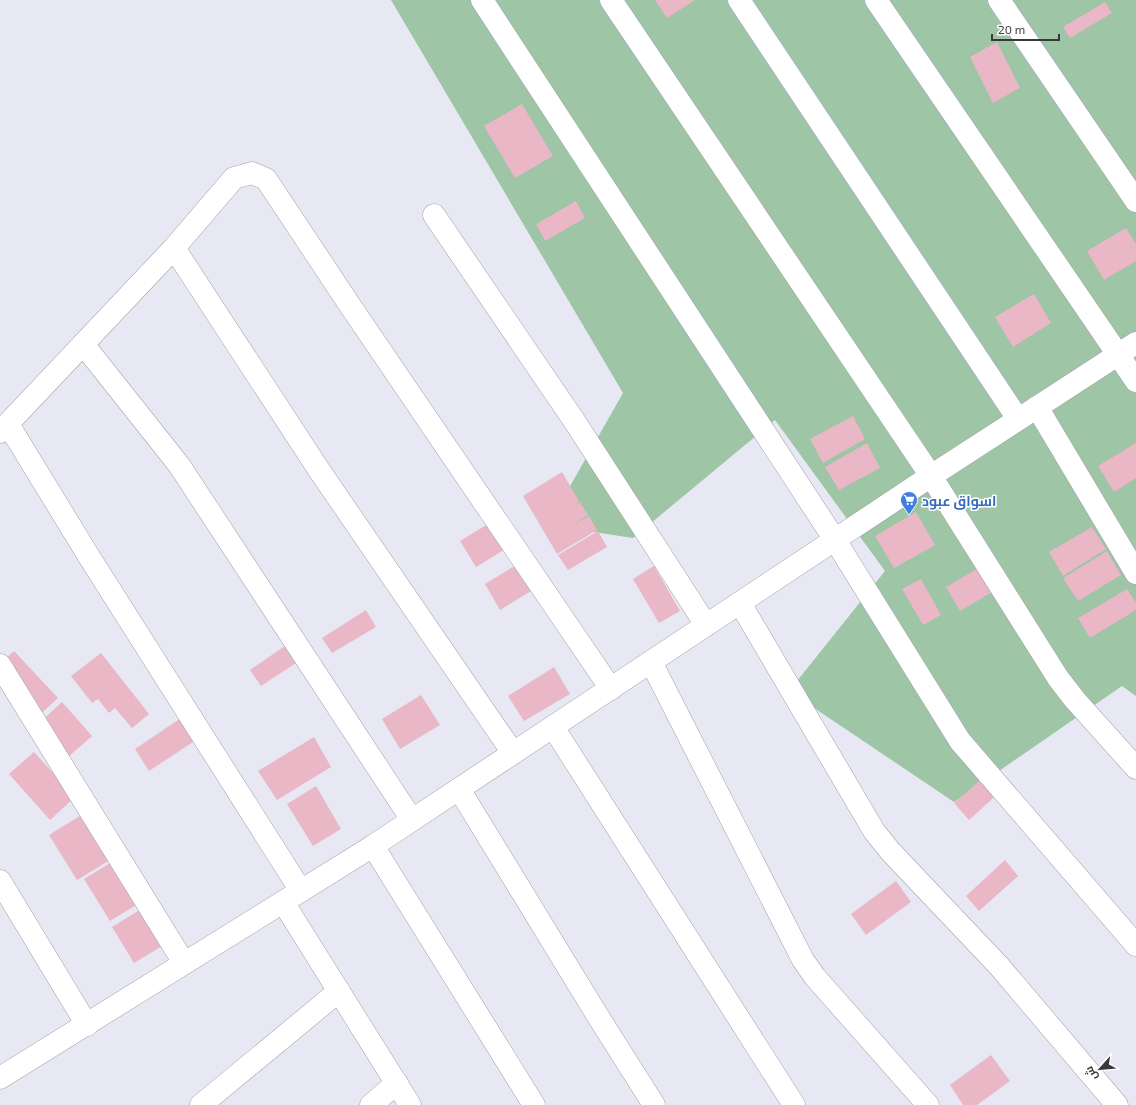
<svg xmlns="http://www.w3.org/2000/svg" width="1136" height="1105" viewBox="0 0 1136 1105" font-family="'Exo 2',Cairo,sans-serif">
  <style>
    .green { fill: #9dc5a6 }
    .building { fill: #e9b7c6 }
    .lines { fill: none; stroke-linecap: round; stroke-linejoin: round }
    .minor-casing { stroke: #a1a1ad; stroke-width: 23 }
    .minor { stroke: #fff; stroke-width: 22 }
    .labels { text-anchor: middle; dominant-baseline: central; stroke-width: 3; stroke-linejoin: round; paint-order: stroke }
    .shop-label { font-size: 14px; font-weight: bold; fill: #366cbe; stroke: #fff; text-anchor: start }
  </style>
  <rect width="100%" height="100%" fill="#e7e8f4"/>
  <path class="green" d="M391 0H1136V696L1122 686 954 802 789 691 885 571 775 420 633 538 548 525 623 393Z"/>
  <g class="building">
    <path d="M655 0H695L667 18Z"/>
    <path d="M1105 2 1112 13 1070 38 1063 27Z"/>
    <path d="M997 42 1020 88 993 103 970 57Z"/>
    <path d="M522 104 553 156 515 178 484 126Z"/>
    <path d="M576 201 585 218 545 241 536 224Z"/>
    <path d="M1126 228 1136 244V261L1104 280 1087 251Z"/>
    <path d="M1034 294 1051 323 1013 347 995 317Z"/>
    <path d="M853 416 865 439 823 463 810 439Z"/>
    <path d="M867 443 880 468 839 490 825 467Z"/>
    <path d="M1136 443V478L1114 492 1098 466Z"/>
    <path d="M562 472 579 501 575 505 580 502 588 515 571 526 589 516 597 530 557 554 523 496Z"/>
    <path d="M916 512 935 545 894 568 875 536Z"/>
    <path d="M501 516 517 542 476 567 460 541Z"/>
    <path d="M1092 527 1106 549 1063 576 1049 552Z"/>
    <path d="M598 531 607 547 568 570 558 555Z"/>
    <path d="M1107 551 1121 575 1078 601 1063 578Z"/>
    <path d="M526 559 541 585 500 610 485 584Z"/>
    <path d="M985 564 999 588 960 611 946 587Z"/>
    <path d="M654 566 680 611 659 623 633 579Z"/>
    <path d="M921 579 941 615 923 625 902 589Z"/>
    <path d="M1127 589 1136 603V610L1090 638 1078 618Z"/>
    <path d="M366 610 376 627 332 653 322 638Z"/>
    <path d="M285 646 296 663 261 686 250 670Z"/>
    <path d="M14 651 58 698 32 722 0 686V664Z"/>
    <path d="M101 653 149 714 132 728 115 708 109 713 98 699 92 703 71 676Z"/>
    <path d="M554 667 570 694 524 721 508 696Z"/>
    <path d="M421 695 440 725 400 749 382 719Z"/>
    <path d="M62 702 92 736 67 758 37 725Z"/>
    <path d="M184 716 199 738 149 771 135 749Z"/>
    <path d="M314 737 331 767 277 800 258 771Z"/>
    <path d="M34 752 75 797 50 820 9 774Z"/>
    <path d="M986 775 1001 791 969 820 954 803Z"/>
    <path d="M316 786 341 829 313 846 287 804Z"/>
    <path d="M88 811 115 857 77 880 49 835Z"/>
    <path d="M120 857 146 899 110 921 84 879Z"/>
    <path d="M1005 860 1018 876 979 911 966 896Z"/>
    <path d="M896 881 911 902 866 935 851 914Z"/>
    <path d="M151 903 172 940 134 963 112 927Z"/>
    <path d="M991 1055 1010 1081 977 1105H963L950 1085Z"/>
  </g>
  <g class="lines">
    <defs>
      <g id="minor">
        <path d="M482 0 835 540 960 741 1136 945"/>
        <path d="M611 0 931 476 1058 678 1075 700 1136 768"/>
        <path d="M739 0 1018 419"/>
        <path d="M876 0 1136 381"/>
        <path d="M999 0 1136 201"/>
        <path d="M434 215 575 422 706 625"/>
        <path d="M174 248 319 470 513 753"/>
        <path d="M83 344 179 465 412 820"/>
        <path d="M1037 407 1136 573"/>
        <path d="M8 424 88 555 301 891"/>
        <path d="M0 432 174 248 234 178 252 173 266 179 351 307 611 689"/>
        <path d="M740 603 874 831 890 851 999 966 1117 1105"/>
        <path d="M651 662 803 960 815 977 928 1105"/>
        <path d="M0 665 184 963"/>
        <path d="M553 727 794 1105"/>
        <path d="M459 789 599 1018 654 1105"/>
        <path d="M373 846 534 1105"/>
        <path d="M0 881 87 1025"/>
        <path d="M283 902 410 1105"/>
        <path d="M0 1078 373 846 931 476 1136 343"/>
        <path d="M201 1105 339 991"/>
        <path d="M371 1105 397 1083"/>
      </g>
    </defs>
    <use href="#minor" class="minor-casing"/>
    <use href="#minor" class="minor"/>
  </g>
  <defs>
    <symbol id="supermarket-pin" viewBox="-11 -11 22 30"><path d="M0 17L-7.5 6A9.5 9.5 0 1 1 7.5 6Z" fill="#3f7fe0" stroke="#fff"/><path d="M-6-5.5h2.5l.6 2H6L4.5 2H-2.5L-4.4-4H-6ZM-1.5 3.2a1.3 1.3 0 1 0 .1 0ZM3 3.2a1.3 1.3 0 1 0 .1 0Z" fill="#fff"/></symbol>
  </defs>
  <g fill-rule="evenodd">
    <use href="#supermarket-pin" x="899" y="490" width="20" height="27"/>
  </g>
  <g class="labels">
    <g class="shop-label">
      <text x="922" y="500">اسواق عبود</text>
    </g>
  </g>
  <g transform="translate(1100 1069) rotate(243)" stroke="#ffffff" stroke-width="3" paint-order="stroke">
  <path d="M0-3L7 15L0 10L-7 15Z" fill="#39393d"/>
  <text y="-6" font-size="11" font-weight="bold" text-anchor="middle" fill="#39393d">ش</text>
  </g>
  <path d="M992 34v6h67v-6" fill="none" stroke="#39393d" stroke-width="2"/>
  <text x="998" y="34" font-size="12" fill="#39393d" stroke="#ffffff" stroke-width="3" paint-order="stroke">20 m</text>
</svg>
